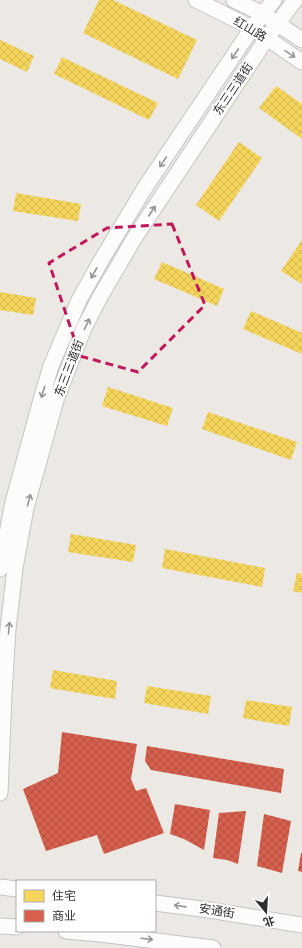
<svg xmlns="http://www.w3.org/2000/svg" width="302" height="948" viewBox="0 0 302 948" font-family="Figtree,'Noto Sans SC',sans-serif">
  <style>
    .homes { fill: url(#homes-cross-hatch) }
    .shops { fill: url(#shops-cross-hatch) }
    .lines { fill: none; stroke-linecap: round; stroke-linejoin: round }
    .secondary-casing { stroke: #c5c4c5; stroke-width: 17 }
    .secondary { stroke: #fcfcfb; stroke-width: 15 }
    .oneway { stroke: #959594 }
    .marked { fill: none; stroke: #c2185b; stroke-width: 3; stroke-dasharray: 8 5; stroke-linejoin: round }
    .labels { text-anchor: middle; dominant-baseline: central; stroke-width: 4; stroke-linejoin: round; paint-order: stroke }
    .street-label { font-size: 12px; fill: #2e2e2e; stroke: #fff }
  </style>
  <defs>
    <pattern id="homes-cross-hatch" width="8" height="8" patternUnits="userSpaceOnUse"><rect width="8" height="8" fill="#f6d55c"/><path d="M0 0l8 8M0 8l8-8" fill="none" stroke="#d3b750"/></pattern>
    <pattern id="shops-cross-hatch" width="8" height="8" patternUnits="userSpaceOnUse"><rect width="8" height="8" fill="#d6604d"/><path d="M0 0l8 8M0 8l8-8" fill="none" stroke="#ae5040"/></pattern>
  </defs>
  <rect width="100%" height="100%" fill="#ece8e4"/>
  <g class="homes">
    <path d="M99 0H113L197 40 178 79 83 33Z"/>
    <path d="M0 40 34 56 27 72 0 59Z"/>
    <path d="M62 57 158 103 149 120 54 74Z"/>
    <path d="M276 86 302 104V139L259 108Z"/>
    <path d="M239 142 262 158 219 221 196 205Z"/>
    <path d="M16 193 81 204 78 221 13 211Z"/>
    <path d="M302 240V284L281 271Z"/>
    <path d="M162 262 224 289 217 306 154 279Z"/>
    <path d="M0 292 36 298 33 315 0 310Z"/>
    <path d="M251 311 302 333V354L243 329Z"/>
    <path d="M108 387 173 408 167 426 102 406Z"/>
    <path d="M208 412 297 442 291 460 202 429Z"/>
    <path d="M71 534 136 545 133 562 68 552Z"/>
    <path d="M165 549 265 568 262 587 162 568Z"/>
    <path d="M297 573 302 574V593L293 591Z"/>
    <path d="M53 670 117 681 115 699 50 688Z"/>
    <path d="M147 686 211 696 208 714 144 703Z"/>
    <path d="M246 700 292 707 289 726 243 718Z"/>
  </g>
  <g class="shops">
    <path d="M62 732 137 744 131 779 136 791 146 788 164 833 104 854 97 835 46 851 23 789 58 773Z"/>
    <path d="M147 746 284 769 281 793 151 770 145 761Z"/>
    <path d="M175 804 210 810 204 850 184 839 170 834Z"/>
    <path d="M246 811 238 864 227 860 213 858 219 813Z"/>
    <path d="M264 814 291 821 282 873 257 866Z"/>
    <path d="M301 853H302V872L298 871Z"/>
  </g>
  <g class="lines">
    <defs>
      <g id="secondary">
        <path d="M196 0 252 28 302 62"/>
        <path d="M234 0 263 14 302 40"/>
        <path d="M0 569 13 502 42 396 51 366 79 300 102 259 144 189 252 28 274 0"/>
        <path d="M0 793 4 694 8 629 15 568 26 508 56 400 84 328 100 297 135 237 267 38 295 0"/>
        <path d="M0 887 17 889"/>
        <path d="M155 903 209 910 302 925"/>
        <path d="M0 926 17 927"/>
        <path d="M66 931 100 934 213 948"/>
      </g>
    </defs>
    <use href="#secondary" class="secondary-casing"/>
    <use href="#secondary" class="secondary"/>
  </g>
  <defs><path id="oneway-shaft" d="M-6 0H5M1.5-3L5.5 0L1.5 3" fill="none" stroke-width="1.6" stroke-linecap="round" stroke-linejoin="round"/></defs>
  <g class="oneway">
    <use href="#oneway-shaft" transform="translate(235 54) rotate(124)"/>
    <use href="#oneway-shaft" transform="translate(290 54) rotate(34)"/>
    <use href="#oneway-shaft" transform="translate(163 162) rotate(124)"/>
    <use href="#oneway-shaft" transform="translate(152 211) rotate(-57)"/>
    <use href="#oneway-shaft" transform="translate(94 273) rotate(119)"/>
    <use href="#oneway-shaft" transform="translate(87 324) rotate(-64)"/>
    <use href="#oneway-shaft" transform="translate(43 392) rotate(107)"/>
    <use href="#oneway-shaft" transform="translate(29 500) rotate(-75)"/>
    <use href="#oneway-shaft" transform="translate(9 628) rotate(-85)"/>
    <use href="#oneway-shaft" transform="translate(180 906) rotate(-172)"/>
    <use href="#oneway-shaft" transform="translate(147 939) rotate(7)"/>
  </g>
  <path class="marked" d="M172 224 205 305 138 372 80 356 49 263 107 228Z"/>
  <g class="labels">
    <g class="street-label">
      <text transform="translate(250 29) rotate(31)">红山路</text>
      <text transform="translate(233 89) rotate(-56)">东三三道街</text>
      <text transform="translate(69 368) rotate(-69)">东三三道街</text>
      <text transform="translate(217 911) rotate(9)">安通街</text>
    </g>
  </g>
  <rect x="16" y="880" width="140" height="52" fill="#ffffff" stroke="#ababab"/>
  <rect x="24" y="890" width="20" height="12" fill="#f6d55c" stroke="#ababab"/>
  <text x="52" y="900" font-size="12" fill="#2e2e2e">住宅</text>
  <rect x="24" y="910" width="20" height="12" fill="#d6604d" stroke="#ababab"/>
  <text x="52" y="920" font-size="12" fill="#2e2e2e">商业</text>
  <g transform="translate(266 912) rotate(162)" stroke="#ffffff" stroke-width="3" paint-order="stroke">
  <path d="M0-3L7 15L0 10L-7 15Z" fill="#2e2e2e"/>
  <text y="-6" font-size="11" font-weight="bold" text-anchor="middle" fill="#2e2e2e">北</text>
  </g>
</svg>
